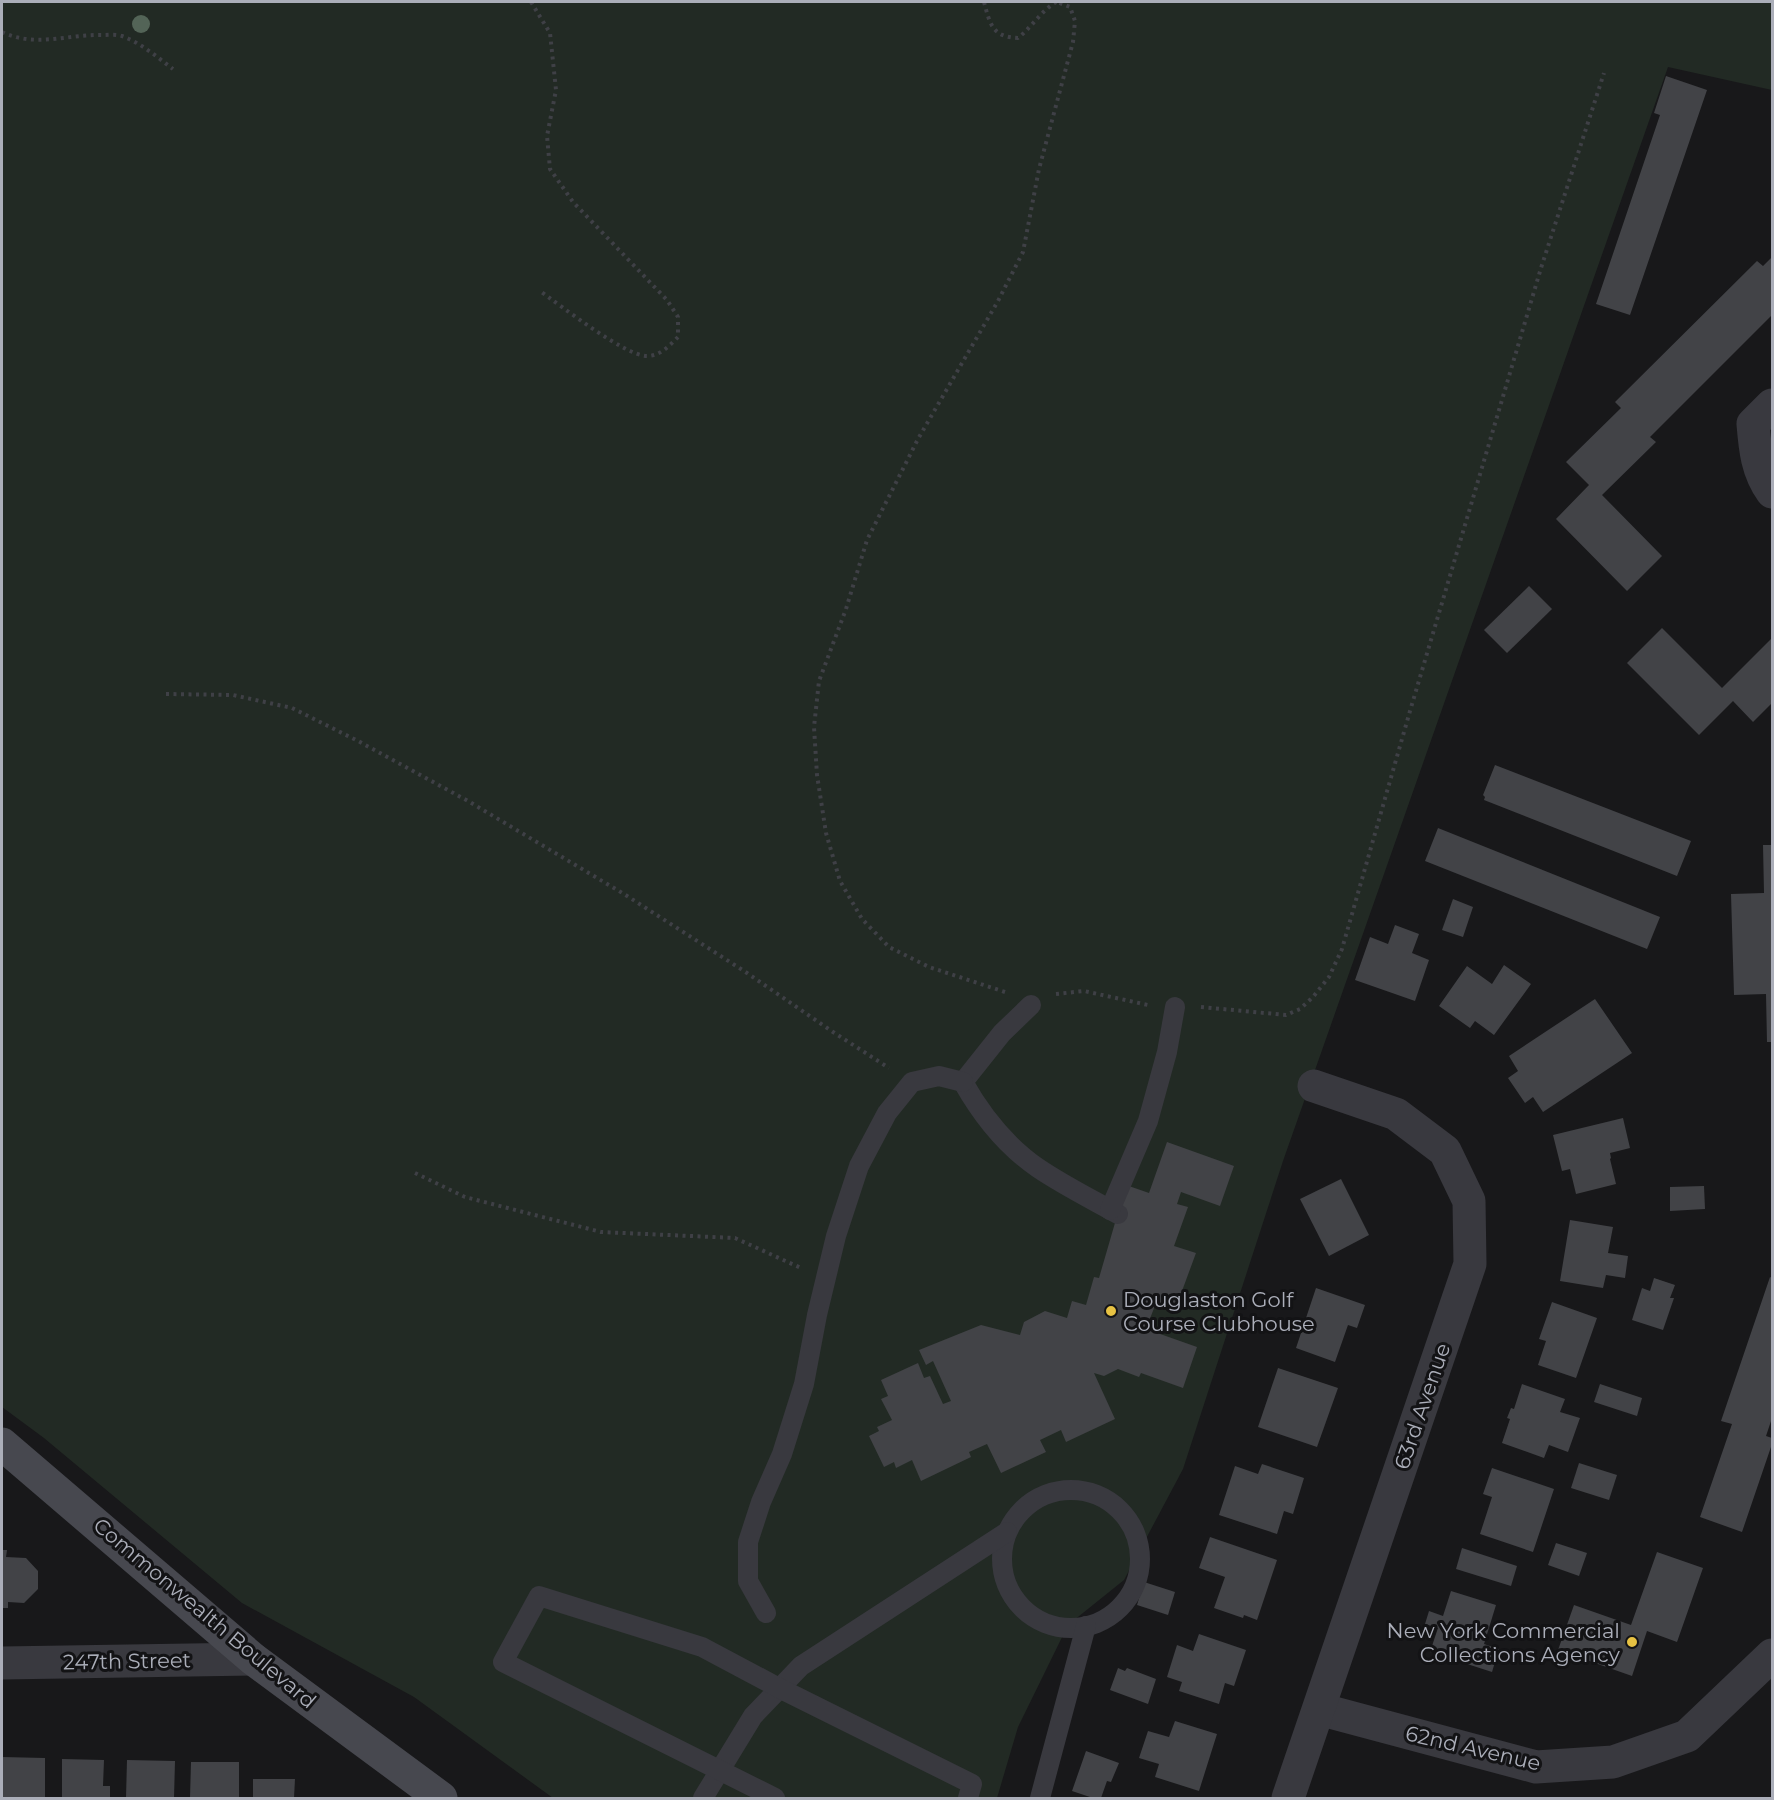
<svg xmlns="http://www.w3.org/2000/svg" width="1774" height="1800" viewBox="0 0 1774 1800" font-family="Montserrat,sans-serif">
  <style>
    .green { fill: #222a24 }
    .building { fill: #424347 }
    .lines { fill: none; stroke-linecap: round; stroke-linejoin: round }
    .path { stroke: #3f4046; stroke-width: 4; stroke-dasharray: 3 4.5; stroke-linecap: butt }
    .lane { stroke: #39393f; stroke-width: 20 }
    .street { stroke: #39393f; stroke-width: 33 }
    .secondary { stroke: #47484f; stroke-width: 33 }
    .tree { fill: #536457 }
    .poi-dot { fill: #e7c243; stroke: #131315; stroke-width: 2 }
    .labels { text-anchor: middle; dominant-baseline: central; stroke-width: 6; stroke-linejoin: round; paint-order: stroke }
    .poi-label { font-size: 21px; fill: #abaeb9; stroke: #131315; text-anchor: start }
    .street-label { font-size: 21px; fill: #abaeb9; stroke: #131315 }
  </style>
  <rect width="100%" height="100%" fill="#18181a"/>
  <path class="green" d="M2 2H1772V90L1668 67 1283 1161 1183 1469 1124 1580 1068 1625 1018 1727 997 1798H553L414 1697 242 1603 44 1438 2 1407Z"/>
  <g class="building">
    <path d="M1666 76 1707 90 1630 315 1596 304 1660 115 1654 113Z"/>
    <path d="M1772 257V315L1650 437 1656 442 1602 495 1662 556 1627 591 1556 519 1589 485 1566 462 1621 408 1615 402 1757 261 1763 266Z"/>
    <path d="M1529 586 1552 609 1507 653 1484 630Z"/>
    <path d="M1662 628 1722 688 1772 638V703L1753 722 1733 701 1699 735 1627 663Z"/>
    <path d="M1495 765 1691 841 1677 876 1484 800 1485 797 1483 795Z"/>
    <path d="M1438 828 1660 917 1647 949 1425 861Z"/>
    <path d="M1763 845H1772V1042H1767L1766 994 1734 995 1731 894 1764 893Z"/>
    <path d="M1453 899 1473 907 1463 937 1442 930Z"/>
    <path d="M1395 925 1419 934 1412 953 1429 960 1415 1001 1355 980 1370 937 1388 944Z"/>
    <path d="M1504 965 1531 984 1494 1035 1475 1021 1470 1028 1439 1006 1467 966 1492 984Z"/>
    <path d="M1595 999 1632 1053 1543 1112 1533 1097 1525 1103 1508 1078 1518 1071 1509 1056Z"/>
    <path d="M1623 1118 1630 1148 1610 1153 1611 1158 1610 1159 1616 1184 1576 1194 1570 1169 1562 1171 1553 1135Z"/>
    <path d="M1167 1142 1234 1166 1220 1206 1181 1192 1177 1204 1188 1207 1174 1246 1196 1253 1175 1310 1156 1303 1146 1329 1197 1347 1183 1388 1141 1373 1139 1377 1118 1369 1104 1376 1094 1373 1115 1419 1066 1442 1061 1430 1040 1440 1046 1452 1001 1473 987 1444 969 1452 971 1457 921 1481 912 1460 896 1468 894 1462 884 1467 869 1436 879 1431 877 1427 892 1420 881 1399 888 1396 881 1380 918 1363 924 1378 930 1376 943 1404 951 1401 933 1361 926 1365 919 1350 981 1325 1020 1335 1024 1322 1045 1311 1067 1318 1072 1301 1086 1305 1094 1277 1099 1278 1126 1185 1149 1193Z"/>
    <path d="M1341 1179 1369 1235 1329 1256 1300 1199Z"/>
    <path d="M1704 1186 1705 1209 1670 1211V1187Z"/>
    <path d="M1570 1220 1613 1227 1608 1253 1628 1256 1625 1278 1606 1275 1603 1288 1560 1281Z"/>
    <path d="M1770 1277 1772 1278V1418L1766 1436 1772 1438V1444L1742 1532 1700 1517 1732 1424 1721 1421Z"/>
    <path d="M1654 1278 1675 1285 1670 1298H1674L1663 1330 1632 1320 1642 1288 1650 1291Z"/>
    <path d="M1316 1288 1365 1305 1357 1328 1348 1325 1335 1362 1296 1348Z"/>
    <path d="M1552 1302 1597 1318 1576 1378 1538 1365 1546 1341 1539 1339Z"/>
    <path d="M1278 1368 1338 1388 1317 1447 1258 1427Z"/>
    <path d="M1522 1384 1565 1399 1560 1412 1580 1418 1568 1452 1549 1445 1544 1458 1502 1443 1510 1419 1507 1418 1511 1408 1514 1409Z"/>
    <path d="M1600 1384 1642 1398 1637 1416 1594 1402Z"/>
    <path d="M1579 1463 1617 1475 1609 1500 1571 1488Z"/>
    <path d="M1262 1464 1304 1478 1293 1514 1284 1511 1277 1534 1219 1515 1235 1466 1258 1474Z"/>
    <path d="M1492 1468 1554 1489 1533 1552 1480 1534 1492 1497 1483 1494Z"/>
    <path d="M1210 1537 1277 1560 1257 1620 1244 1615 1243 1618 1214 1608 1225 1577 1199 1568Z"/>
    <path d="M1556 1543 1587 1553 1579 1576 1548 1565Z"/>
    <path d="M1462 1548 1517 1566 1511 1586 1456 1569Z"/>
    <path d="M2 1550H7L6 1557 26 1558 38 1571V1589L24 1603 8 1602V1608H2Z"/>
    <path d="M1657 1552 1703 1568 1677 1642 1647 1631 1632 1676 1558 1650 1574 1605 1631 1625Z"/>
    <path d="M1144 1582 1175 1592 1168 1615 1137 1605Z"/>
    <path d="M1451 1591 1496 1605 1484 1644 1499 1649 1492 1672 1430 1652 1438 1628 1425 1624 1429 1611 1443 1616Z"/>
    <path d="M1199 1634 1246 1650 1234 1686 1225 1683 1219 1704 1179 1691 1182 1682 1167 1677 1177 1645 1193 1651Z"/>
    <path d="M1118 1668 1125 1671 1127 1668 1156 1679 1148 1704 1110 1690Z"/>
    <path d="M1175 1721 1217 1734 1199 1791 1155 1777 1159 1764 1139 1758 1148 1731 1169 1737Z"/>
    <path d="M1086 1751 1119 1763 1111 1782 1107 1781 1101 1798H1093L1072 1791Z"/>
    <path d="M2 1757 45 1758V1798H2Z"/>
    <path d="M62 1759 104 1760 103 1786H110V1798H62Z"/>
    <path d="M127 1760 175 1761 174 1798H126Z"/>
    <path d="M191 1762H239V1798H190Z"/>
    <path d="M253 1779H295L294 1798H253Z"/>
  </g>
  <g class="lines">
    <g class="path">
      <path d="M531 2 550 33 556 90 547 136 550 169 573 202 667 300 678 317V337C669 346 660 356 647 356 625 356 560 305 540 291"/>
      <path d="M984 2C990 24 992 37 1018 38 1032 27 1041 11 1056 2"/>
      <path d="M2 32C35 48 68 34 103 35 109 35 116 34 122 36 141 43 157 57 173 69"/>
      <path d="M166 694 233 695 292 708 358 741 468 801 624 894 744 971 833 1032 889 1068"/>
      <path d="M1005 992 929 967 889 947 862 919 840 881 826 833 817 775 814 727 819 681 846 609 867 540 918 439 998 301 1023 252 1039 169 1073 42 1075 21 1070 7 1057 2"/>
      <path d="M1056 994 1084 991 1148 1005"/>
      <path d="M1201 1007 1286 1015 1300 1009 1313 997 1329 977 1342 949 1410 711 1541 268 1604 73"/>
      <path d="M415 1173 465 1197 601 1232 735 1238 801 1268"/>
    </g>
    <g class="lane">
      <path d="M1031 1005 1002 1033 963 1082C981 1114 1006 1146 1038 1168 1063 1185 1091 1199 1118 1214"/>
      <path d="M1110 1210 1148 1121 1167 1052 1175 1007"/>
      <circle cx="1071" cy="1559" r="69"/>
      <path d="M766 1613 748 1581V1542L761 1502 782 1454 804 1384 817 1315 836 1236 859 1166 887 1113 912 1082 939 1076 963 1082"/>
      <path d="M703 1798 753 1716 801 1666 1007 1532"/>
      <path d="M775 1798 503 1662 539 1596 702 1647 779 1688 972 1784 968 1798"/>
      <path d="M1040 1798 1086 1626"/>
    </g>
    <g class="street">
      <path d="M1772 405 1753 424C1755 449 1757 471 1772 492"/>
      <path d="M2 1663 253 1659"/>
      <path d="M1319 1709 1536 1767 1613 1762 1687 1736 1772 1655"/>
      <path d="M1288 1798 1470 1264 1469 1201 1445 1151 1396 1114 1314 1086"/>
    </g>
    <path class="secondary" d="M2 1444 253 1659 441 1798"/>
  </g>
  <circle class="tree" cx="141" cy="24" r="9"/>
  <g class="poi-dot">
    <circle cx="1111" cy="1311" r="6"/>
    <circle cx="1632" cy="1642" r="6"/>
  </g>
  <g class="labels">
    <g class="poi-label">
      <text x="1123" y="1299">Douglaston Golf<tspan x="1123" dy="24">Course Clubhouse</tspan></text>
      <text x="1620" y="1630" text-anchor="end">New York Commercial<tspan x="1620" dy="24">Collections Agency</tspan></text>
    </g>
    <g class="street-label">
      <text transform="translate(1422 1406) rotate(-71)">63rd Avenue</text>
      <text transform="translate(205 1613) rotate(40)">Commonwealth Boulevard</text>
      <text transform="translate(127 1661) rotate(-1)">247th Street</text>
      <text transform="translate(1473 1748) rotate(13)">62nd Avenue</text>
    </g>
  </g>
  <rect width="1774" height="1800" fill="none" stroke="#abaeb9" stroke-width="6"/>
</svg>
